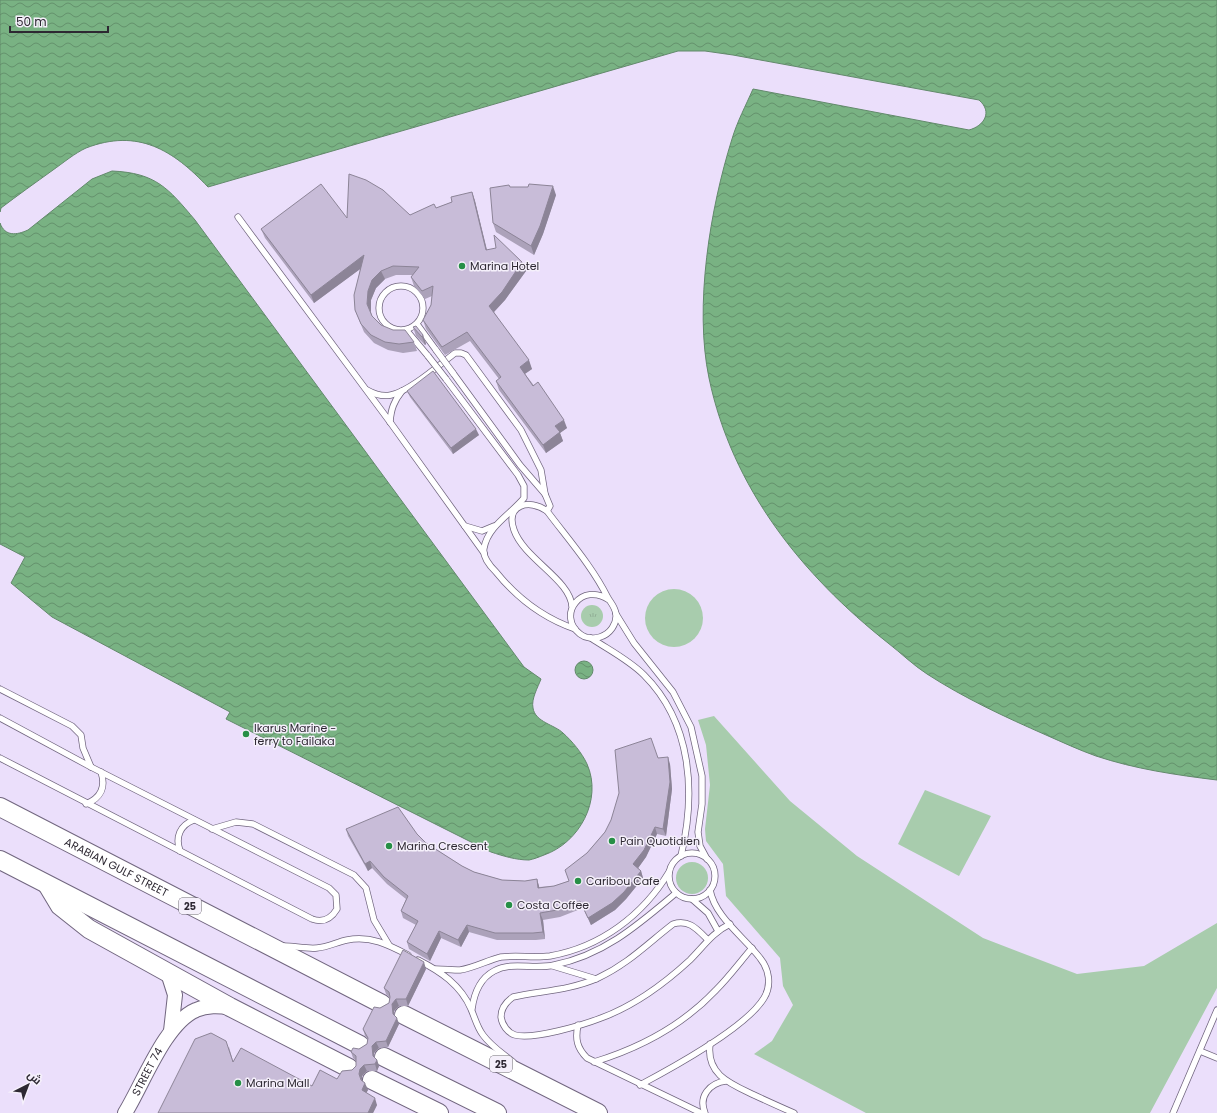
<svg xmlns="http://www.w3.org/2000/svg" width="1217" height="1113" viewBox="0 0 1217 1113" font-family="Poppins,Cairo,sans-serif">
  <style>
    .grass { fill: url(#grass-tufts) }
    .green { fill: #a8ccad }
    .water { fill: url(#water-waves); stroke: #62896b }
    .lines { fill: none; stroke-linecap: round; stroke-linejoin: round }
    .service-casing { stroke: #71667f; stroke-width: 7 }
    .tertiary-casing { stroke: #71667f; stroke-width: 16 }
    .primary-casing { stroke: #71667f; stroke-width: 20 }
    .service { stroke: #fff; stroke-width: 5.5 }
    .tertiary { stroke: #fff; stroke-width: 14 }
    .primary { stroke: #fff; stroke-width: 18 }
    .service-bridge-casing { stroke: #71667f; stroke-width: 7; stroke-linecap: butt }
    .service-bridge { stroke: #fff; stroke-width: 5.5 }
    .wall { fill: #aca2ba }
    .shaded-wall { fill: #8c8497 }
    .building { fill: #c8bcd8; stroke: #8c8497 }
    .poi-dot { fill: #268f46; stroke: #f5f0fb; stroke-width: 1.5 }
    .labels { text-anchor: middle; dominant-baseline: central; stroke-width: 3; stroke-linejoin: round; paint-order: stroke }
    .shield { fill: #f5f0fb; stroke: #69646e; stroke-width: 1 }
    .shield-label { font-size: 10px; font-weight: bold; fill: #2d2832 }
    .poi-label { font-size: 11px; fill: #2d2832; stroke: #f5f0fb; text-anchor: start }
    .street-label { font-size: 11px; fill: #2d2832; stroke: #f5f0fb }
  </style>
  <defs>
    <pattern id="grass-tufts" width="24" height="20" patternUnits="userSpaceOnUse"><rect width="24" height="20" fill="#a8ccad"/><path d="M3 7l-1-3M5 7V3M7 7l1-3M15 17l-1-3M17 17v-4M19 17l1-3" fill="none" stroke="#91af95"/></pattern>
    <pattern id="water-waves" width="16" height="10" patternUnits="userSpaceOnUse"><rect width="16" height="10" fill="#79b283"/><path d="M0 5q4-4 8 0t8 0" fill="none" stroke="#64916c"/></pattern>
  </defs>
  <rect width="100%" height="100%" fill="#ebdffb"/>
  <circle class="grass" cx="592" cy="616" r="11"/>
  <g class="green">
    <circle cx="674" cy="618" r="29"/>
    <path d="M714 716 790 801 857 856 983 938 1077 974 1144 966 1217 923V988L1150 1113H866L754 1054 772 1041 793 1005 783 986 780 958 726 896 723 864 706 841 705 829 710 785 706 745 698 720Z"/>
    <path d="M925 790 991 816 959 876 898 844Z"/>
    <circle cx="692" cy="878" r="16"/>
  </g>
  <g class="water">
    <path d="M0 0H1217V780C1176 775 1135 769 1096 756 1079 750 1062 742 1046 735 1005 717 964 698 927 674 913 665 901 653 888 643 802 575 732 488 709 378 694 306 710 209 732 139 737 122 746 105 753 89L969 130C984 126 993 112 979 100L733 55 705 51H678L208 187C173 150 138 128 86 148 75 153 63 163 53 170 35 183 18 195 1 208L0 212Z"/>
    <path d="M112 171C156 173 168 188 195 220L524 667 541 679C538 687 531 699 533 708 535 722 555 725 563 733 572 741 582 753 587 764 603 800 579 843 544 855 539 857 534 859 529 860 516 860 503 856 491 852L226 719 230 712 52 617 11 583 25 557 0 544V223C5 237 17 235 28 230L92 179Z"/>
    <circle cx="584" cy="670" r="9"/>
  </g>
  <g class="lines">
    <defs>
      <g id="service">
        <path d="M238 217 390 422 484 553"/>
        <circle cx="401" cy="308" r="22"/>
        <path d="M417 324 436 350"/>
        <path d="M407 331 428 356"/>
        <path d="M453 373 520 465 545 494 550 506 547 511"/>
        <path d="M446 379 518 475 524 486V498C511 514 488 526 484 548 482 557 490 566 496 572 517 598 543 618 575 629"/>
        <path d="M367 390C374 394 382 397 391 395 410 391 439 365 455 353H461L466 355 521 430 541 470 545 494"/>
        <path d="M390 422C391 409 394 401 402 391"/>
        <path d="M465 526 482 531 494 526"/>
        <path d="M572 607C571 580 524 559 514 530 505 505 529 498 547 511 568 539 592 566 608 598 611 603 615 607 616 614 617 624 610 634 600 637 593 639 585 638 580 634 556 615 582 581 609 600"/>
        <path d="M616 614 634 643 673 692 691 727 702 776V804L698 832 700 846 707 859"/>
        <path d="M591 638C609 650 629 660 644 675 692 723 696 793 681 856"/>
        <path d="M0 689 72 726 81 735 83 748 91 767"/>
        <path d="M0 718 91 767 329 888 336 895 337 909C331 919 323 923 312 919L0 758"/>
        <path d="M86 804C101 798 106 787 101 772"/>
        <path d="M212 829 236 822 253 824 354 875 366 888 374 920 389 945"/>
        <path d="M180 851C175 837 180 825 194 820"/>
        <circle cx="692" cy="876" r="23"/>
        <path d="M692 899 708 913 718 931"/>
        <path d="M708 940C697 929 689 919 673 924 647 944 628 964 598 978 571 990 541 991 513 997 506 1002 501 1008 501 1017 502 1025 508 1033 515 1035 533 1040 583 1025 601 1018 634 1006 664 984 690 960 703 947 713 932 730 924"/>
        <path d="M284 946C294 946 306 949 317 948 328 947 337 942 347 940 370 935 389 945 408 955"/>
        <path d="M418 960C440 971 461 985 471 1009 475 1018 477 1027 483 1035 491 1046 502 1053 513 1062"/>
        <path d="M553 966 596 979"/>
        <path d="M436 969C444 969 452 970 460 970 474 968 488 960 501 957 517 955 534 958 550 956 601 947 643 915 669 872"/>
        <path d="M472 1009C474 994 479 979 494 971 512 961 534 970 554 965 604 955 638 925 676 893"/>
        <path d="M578 1025C575 1039 577 1048 587 1058L701 1113"/>
        <path d="M710 1044C706 1075 731 1084 754 1095 767 1101 780 1107 794 1113"/>
        <path d="M1200 1051 1217 1058"/>
        <path d="M594 1062C640 1048 683 1025 716 990 729 977 740 962 752 948"/>
        <path d="M640 1085C672 1068 746 1028 764 998 772 985 769 969 760 958 744 937 715 917 710 890"/>
        <path d="M705 1113C698 1096 710 1083 726 1081"/>
        <path d="M1173 1113 1217 1010"/>
      </g>
      <g id="tertiary">
        <path d="M168 973 175 995 171 1031"/>
        <path id="s1" d="M125 1113C143 1084 165 1023 196 1010 207 1005 219 1006 230 1007"/>
      </g>
      <g id="primary">
        <path id="s2" d="M0 807 382 1004"/>
        <path d="M0 860 360 1045"/>
        <path d="M48 886 60 906 89 929 230 1007 349 1068"/>
        <path d="M404 1015 598 1113"/>
        <path d="M384 1057 497 1113"/>
        <path d="M372 1080 439 1113"/>
      </g>
    </defs>
    <use href="#service" class="service-casing"/>
    <use href="#tertiary" class="tertiary-casing"/>
    <use href="#primary" class="primary-casing"/>
    <use href="#service" class="service"/>
    <use href="#tertiary" class="tertiary"/>
    <use href="#primary" class="primary"/>
    <defs>
      <g id="service-bridge">
        <path d="M436 350 453 373"/>
        <path d="M428 356 446 379"/>
      </g>
    </defs>
    <use href="#service-bridge" class="service-bridge-casing"/>
    <use href="#service-bridge" class="service-bridge"/>
  </g>
  <g class="wall">
    <path d="M510 187 556 195 543 234 534 255 496 232 493 223Z"/>
    <path d="M472 192 475 201 487 250 522 262 526 271 505 300 494 312 532 369 525 374 567 428 560 433 563 441 546 453 499 390 496 381 499 379 470 341 445 355 426 329 423 320 431 305 432 296 425 299 414 286 411 277 413 275H396L385 279 376 288 371 300V312L372 316 381 325 414 342 417 351 403 353 388 350 374 343 364 332 355 310 360 269 314 303 265 238 261 229 347 218 410 215 436 208 452 202Z"/>
    <path d="M413 327 423 335 426 344 425 345 416 336Z"/>
    <path d="M407 391 479 435 453 454 410 397Z"/>
    <path d="M658 758 670 764 672 789 666 836 657 834 646 857 638 868 641 871 643 878 626 899 615 910 591 925 583 908 560 917 543 920 545 939 536 940H497L469 932 461 947 441 938 430 961 409 949 407 942 416 925 403 918 401 911 406 899 387 884 372 868 368 871 348 836 346 829 417 834 426 843 462 866 474 872 502 880 525 881 537 879 539 887 554 886 569 881 587 853 605 832Z"/>
    <path d="M426 969 408 1006H399L394 1011 395 1016 399 1024 388 1047 379 1048 374 1053 375 1058 377 1060 379 1066 377 1071H367L362 1076V1080L368 1090 366 1093 377 1105 373 1113H158L229 1047 233 1061 312 1086 337 1079 352 1070 356 1066V1061L353 1058 351 1052 359 1049 367 1044 368 1040 365 1036 363 1029 380 1008 389 1003 390 998 386 994 384 988Z"/>
  </g>
  <g class="shaded-wall">
    <path d="M553 186 556 195 543 234 534 255 531 246Z"/>
    <path d="M472 192 475 201 489 259 486 250Z"/>
    <path d="M364 255 367 264 314 303 311 295Z"/>
    <path d="M522 262 526 271 505 300 492 314 489 306Z"/>
    <path d="M381 271 385 279 376 288 371 300V313L367 304 368 291 372 280Z"/>
    <path d="M423 335 426 344 425 345 422 337Z"/>
    <path d="M529 360 532 369 523 375 520 367Z"/>
    <path d="M564 420 567 428 560 433 563 441 546 453 543 445 555 426Z"/>
    <path d="M476 429 479 435 453 454 451 448Z"/>
    <path d="M668 757 670 764 672 789 666 836 663 829Z"/>
    <path d="M655 827 657 834 646 857 636 871 633 864Z"/>
    <path d="M370 861 372 868 368 871 365 864Z"/>
    <path d="M641 871 643 878 626 899 615 910 591 925 588 918Z"/>
    <path d="M537 879 539 886 540 895 538 888Z"/>
    <path d="M540 913 543 920 545 939 543 932Z"/>
    <path d="M467 925 469 932 461 947 458 940Z"/>
    <path d="M439 931 441 938 430 961 427 954Z"/>
    <path d="M424 962 426 969 408 1006 406 999Z"/>
    <path d="M396 999 399 1006 394 1011 395 1020 393 1014 392 1004Z"/>
    <path d="M397 1018 399 1024 388 1047 386 1041Z"/>
    <path d="M376 1042 379 1048 374 1053 375 1062 373 1056 372 1046Z"/>
    <path d="M377 1060 379 1066 377 1071 375 1064Z"/>
    <path d="M364 1065 367 1071 362 1076V1081L359 1074 360 1069Z"/>
    <path d="M365 1083 368 1090 364 1097 362 1090Z"/>
    <path d="M375 1098 377 1105 373 1113H368Z"/>
  </g>
  <g class="building">
    <path d="M349 174 366 180 383 190 410 215 434 204 436 208 452 202 451 197 472 192 486 250 496 248 494 235 522 262 502 292 489 306 529 360 520 367 533 386 538 382 564 420 555 426 560 432 543 445 496 381 501 377 467 332 442 347 423 320 431 305 433 286 422 291 411 277 419 267 393 266 381 271 372 280 368 291 367 304 372 316 381 325 393 330H405L414 342 399 344 385 342 371 335 361 324 355 310 354 295 364 255 311 295 261 229 321 184 347 218Z"/>
    <path d="M529 184 553 186 540 226 531 246 493 223 490 188 509 185 510 187H528Z"/>
    <path d="M416 326 423 335 422 337 413 327Z"/>
    <path d="M433 371 476 429 451 448 407 391Z"/>
    <path d="M651 738 658 758 668 757 670 782 663 829 655 827 644 850 633 864 641 871 624 892 612 903 588 918 580 901 557 910 540 913 543 932 533 933H495L467 925 458 940 439 931 427 954 407 942 418 921 401 911 408 896 384 877 370 861 365 864 346 829 398 807 417 834 426 843 462 866 474 872 502 880 525 881 537 879 538 888 554 886 569 881 565 870 587 853 605 832 611 820 619 793 615 750Z"/>
    <path d="M403 950 424 962 406 999H396L392 1004 393 1014 397 1018 386 1041 376 1042 372 1046 373 1056 377 1060 375 1064 364 1065 360 1069 359 1074 361 1080 365 1083 362 1090 375 1098 368 1113H158L195 1039 211 1033 226 1041 233 1062 241 1048 312 1086 320 1070 337 1079 342 1071 352 1070 356 1066V1056L351 1052 353 1048 359 1049 367 1044 368 1038 363 1029 374 1007 380 1008 389 1003 390 997 389 992 384 988Z"/>
  </g>
  <g class="poi-dot">
    <circle cx="462" cy="266" r="4"/>
    <circle cx="246" cy="734" r="4"/>
    <circle cx="612" cy="841" r="4"/>
    <circle cx="389" cy="846" r="4"/>
    <circle cx="578" cy="881" r="4"/>
    <circle cx="509" cy="905" r="4"/>
    <circle cx="238" cy="1083" r="4"/>
  </g>
  <g class="labels">
    <g class="shield">
      <rect x="179" y="898" width="22" height="16" rx="3"/>
      <rect x="490" y="1056" width="22" height="16" rx="3"/>
    </g>
    <g class="shield-label">
      <text x="190" y="906">25</text>
      <text x="501" y="1064">25</text>
    </g>
    <g class="poi-label">
      <text x="470" y="266">Marina Hotel</text>
      <text x="254" y="728">Ikarus Marine -<tspan x="254" dy="13">ferry to Failaka</tspan></text>
      <text x="620" y="841">Pain Quotidien</text>
      <text x="397" y="846">Marina Crescent</text>
      <text x="586" y="881">Caribou Cafe</text>
      <text x="517" y="905">Costa Coffee</text>
      <text x="246" y="1083">Marina Mall</text>
    </g>
    <g class="street-label">
      <text stroke="none"><textPath href="#s2" startOffset="131">ARABIAN GULF STREET</textPath></text>
      <text stroke="none"><textPath href="#s1" startOffset="47">STREET 74</textPath></text>
    </g>
  </g>
  <g transform="translate(28 1085) rotate(42)" stroke="#f5f0fb" stroke-width="3" paint-order="stroke">
  <path d="M0-3L7 15L0 10L-7 15Z" fill="#2d2832"/>
  <text y="-6" font-size="11" font-weight="bold" text-anchor="middle" fill="#2d2832">ش</text>
  </g>
  <path d="M10 26v6h98v-6" fill="none" stroke="#2d2832" stroke-width="2"/>
  <text x="16" y="26" font-size="12" fill="#2d2832" stroke="#f5f0fb" stroke-width="3" paint-order="stroke">50 m</text>
</svg>
